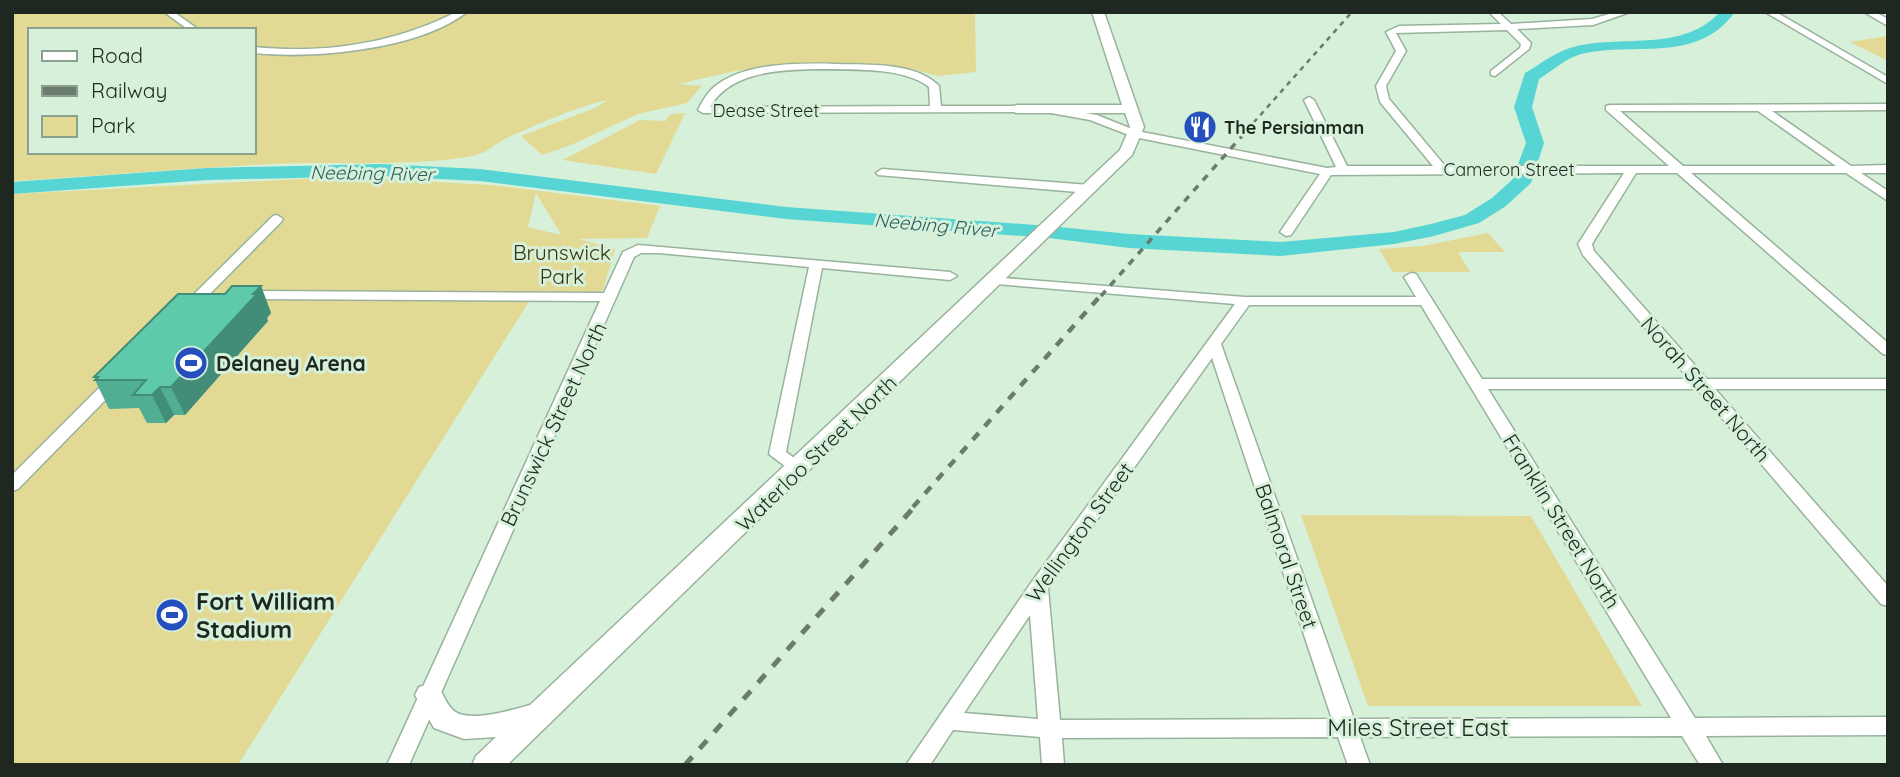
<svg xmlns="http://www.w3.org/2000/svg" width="1900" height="777" viewBox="0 0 1900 777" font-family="Quicksand,sans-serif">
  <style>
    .green { fill: #e2da94; fill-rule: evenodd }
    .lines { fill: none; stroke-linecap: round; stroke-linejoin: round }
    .river { fill: #56d5d4; fill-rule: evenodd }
    .minor-casing { stroke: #99b29c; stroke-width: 3 }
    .major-casing { stroke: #99b29c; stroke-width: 3 }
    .minor { fill: #fff; fill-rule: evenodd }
    .major { fill: #fff; fill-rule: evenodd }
    .rail-far3 { stroke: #6b7c6e; stroke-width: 2.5; stroke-dasharray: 5 5; stroke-linecap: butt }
    .rail-far2 { stroke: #6b7c6e; stroke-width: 3.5; stroke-dasharray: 7 7; stroke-linecap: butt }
    .rail-far1 { stroke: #6b7c6e; stroke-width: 4.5; stroke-dasharray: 9 9; stroke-linecap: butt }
    .rail { stroke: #6b7c6e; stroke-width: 5; stroke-dasharray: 11 11; stroke-linecap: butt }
    .wall { fill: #51ae93 }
    .shaded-wall { fill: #428d78 }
    .building { fill: #5ecaab; stroke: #428d78; stroke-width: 2 }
    .labels { text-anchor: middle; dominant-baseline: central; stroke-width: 6; stroke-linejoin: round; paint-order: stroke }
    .far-street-label { font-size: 18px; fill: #1e2820; stroke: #d6f0d9 }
    .far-poi-label { font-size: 18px; font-weight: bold; fill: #1e2820; stroke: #d6f0d9; text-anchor: start }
    .far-water-label { font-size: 19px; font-style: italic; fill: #2a5f5f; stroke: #d6f0d9 }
    .park-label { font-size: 21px; fill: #38330c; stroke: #d6f0d9 }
    .poi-label { font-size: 21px; font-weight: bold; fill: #1e2820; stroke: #d6f0d9; text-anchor: start }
    .street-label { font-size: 21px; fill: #1e2820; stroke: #d6f0d9 }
    .near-poi-label { font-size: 24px; font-weight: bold; fill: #1e2820; stroke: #d6f0d9; text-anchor: start }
    .near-street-label { font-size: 24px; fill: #1e2820; stroke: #d6f0d9 }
  </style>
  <rect width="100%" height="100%" fill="#d6f0d9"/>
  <g class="green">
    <path d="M12 12H457C441 20 424 30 407 34 358 48 303 55 254 48V30L186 28 188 30H30V152H254V53C315 61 414 42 467 12H975L976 72 938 76 908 68 800 63 735 71 678 84 702 86 687 103 638 114 571 145 542 155 521 136 595 108 608 100C577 106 539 124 509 137 491 145 491 153 467 157 402 167 336 161 271 164 185 168 99 176 12 181Z"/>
    <path d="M1888 36V61L1850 42 1887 36Z"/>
    <path d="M685 113 656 174 563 160 640 120 665 121 671 114Z"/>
    <path d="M339 177 491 185 660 206 647 238 579 239 615 249 603 290 596 293 535 292 238 765H12V194ZM536 193 561 234V235L528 227Z"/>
    <path d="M1488 233 1505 252H1458L1470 272H1393L1379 249 1423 246Z"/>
    <path d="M1301 515 1531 516 1642 706H1368Z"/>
  </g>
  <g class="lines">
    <path class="river" d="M1720 12H1735C1696 65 1635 41 1581 54 1566 58 1552 71 1539 79L1532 107 1544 143 1531 183 1506 206 1479 223 1434 236 1394 244 1281 256 1129 248 1049 238 786 219 480 181 381 176 207 180 12 194V182L207 168 381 164 480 169 786 207 1049 226 1129 234 1281 242 1394 232 1431 224 1465 215 1492 198 1512 180 1526 143 1514 107 1525 73C1542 63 1558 50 1577 46 1625 35 1683 52 1720 12Z"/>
    <defs>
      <g id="minor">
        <path d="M164 12H174L199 30H189Z"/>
        <path d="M456 12H467C418 50 314 59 254 53V47C323 54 394 44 456 12Z"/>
        <path d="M1489 12H1498L1511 24 1592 19 1616 12H1630L1593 25 1517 29 1531 43 1529 49 1495 76 1491 75V71L1520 48 1521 44 1507 30 1396 33 1406 51 1386 86 1389 99 1445 166H1669L1606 110V106L1610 105 1888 104V110L1772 111 1851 166 1888 165V173H1861L1888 191V201L1846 173H1691L1888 343V355L1883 354 1677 173H1636L1592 244 1594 251 1707 379H1888V389H1715L1888 586V606L1881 604 1697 389H1488L1695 718 1888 717V735L1706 736 1723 765H1700L1682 736 1360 737 1370 765H1348L1338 737 1062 738 1064 765H1042L1040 737 953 730 930 765H906L1031 583 1235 304 996 284 989 280 991 277 1245 297H1416L1404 277 1411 273 1416 274 1482 379H1689L1583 255 1578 244 1624 173 1331 175 1291 235 1286 236 1280 232 1320 174 1134 137 1090 120 1051 113 1046 110 1051 107 1097 115 1137 131 1327 168 1336 167 1304 100 1309 97 1314 100 1347 166H1433L1380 102 1376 86 1396 51 1386 32 1399 26 1501 24ZM1620 111H1758L1836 166H1683ZM1249 305H1421L1671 718 1354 719 1221 344ZM1212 358 1332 719 1060 720 1048 589ZM1030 615 1038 719 964 713Z"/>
        <path d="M1765 12H1776L1888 77V84Z"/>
        <path d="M1864 12H1875L1888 19V26Z"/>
        <path d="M837 64C869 65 916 62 939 86L941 106H1029L1034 109 1029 112 703 113 698 110C702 102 707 93 714 87 744 62 800 63 837 64ZM814 69C847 70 903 66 929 87L930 106 710 107C730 72 778 70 814 69Z"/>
        <path d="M882 169 1089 185 1095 189 1089 193 878 175 876 173Z"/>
        <path d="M277 215 283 219 281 222 192 312H182L180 309 182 306 273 216Z"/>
        <path d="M638 245 950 272 957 276 950 280 822 268 786 452 809 469 800 475 794 473 769 454 809 267 659 253H641L634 257 409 765H387L600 301 245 299 238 295 245 291 604 293 623 252Z"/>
        <path d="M117 374 123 376 125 379 123 382 18 489 12 491V475L111 376Z"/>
      </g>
      <path id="major" d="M1092 12H1104L1144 127 1132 155 507 765H472L476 756 496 737 464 739 434 728 415 695 419 687 429 684 439 687C443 695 447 705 454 711 469 723 512 710 530 705L1120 150 1130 127 1125 113H1016L1009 109 1016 105H1122Z"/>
    </defs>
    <use href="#minor" class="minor-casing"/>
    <use href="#major" class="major-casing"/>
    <use href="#minor" class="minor"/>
    <use href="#major" class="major"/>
    <path class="rail-far3" d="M1247 130 1352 12"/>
    <path class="rail-far2" d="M1101 296 1249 128"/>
    <path class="rail-far1" d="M913 507 1102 294"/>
    <path class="rail" d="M685 765 915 506"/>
  </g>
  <path class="wall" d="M261 286 271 313 267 318 268 321 185 415H174L166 423H147L139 408 109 409 95 380 96 379 94 377Z"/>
  <g class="shaded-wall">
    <path d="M261 286 271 313 267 318 268 321 185 415 171 387Z"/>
    <path d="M160 387 174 415 166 423 152 395Z"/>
  </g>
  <path class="building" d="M232 286H261L253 294H257L171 387H160L152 395H133L146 380H95L98 377H94L178 294H225Z"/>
  <defs>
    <symbol id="restaurant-disc" viewBox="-11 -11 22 22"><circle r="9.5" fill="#244fbd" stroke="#d6f0d9"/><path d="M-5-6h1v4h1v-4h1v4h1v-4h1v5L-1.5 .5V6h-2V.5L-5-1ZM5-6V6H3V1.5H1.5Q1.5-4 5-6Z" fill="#fff"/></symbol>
    <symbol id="stadium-disc" viewBox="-11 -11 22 22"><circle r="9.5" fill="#244fbd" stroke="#d6f0d9"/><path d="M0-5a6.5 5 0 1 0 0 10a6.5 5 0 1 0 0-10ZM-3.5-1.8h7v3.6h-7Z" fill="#fff"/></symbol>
  </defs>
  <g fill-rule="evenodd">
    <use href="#restaurant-disc" x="1181" y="108" width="38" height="38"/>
    <use href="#stadium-disc" x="172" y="344" width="38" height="38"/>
    <use href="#stadium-disc" x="153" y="596" width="38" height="38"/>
  </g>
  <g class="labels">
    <g class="far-street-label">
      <text x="766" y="110">Dease Street</text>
      <text x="1509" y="169">Cameron Street</text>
    </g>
    <g class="far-poi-label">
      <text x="1224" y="127">The Persianman</text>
    </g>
    <g class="far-water-label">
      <text transform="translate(372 173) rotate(1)">Neebing River</text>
      <text transform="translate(936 225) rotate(5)">Neebing River</text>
    </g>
    <g class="park-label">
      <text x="562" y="252">Brunswick<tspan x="562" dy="24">Park</tspan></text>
    </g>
    <g class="poi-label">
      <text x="216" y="363">Delaney Arena</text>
    </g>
    <g class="street-label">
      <text transform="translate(1706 389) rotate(49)">Norah Street North</text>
      <text transform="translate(553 424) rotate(-65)">Brunswick Street North</text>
      <text transform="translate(816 453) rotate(-44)">Waterloo Street North</text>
      <text transform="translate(1562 521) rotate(58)">Franklin Street North</text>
      <text transform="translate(1079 532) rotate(-54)">Wellington Street</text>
      <text transform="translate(1287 556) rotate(71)">Balmoral Street</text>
    </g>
    <g class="near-poi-label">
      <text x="196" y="601">Fort William<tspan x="196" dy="28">Stadium</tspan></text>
    </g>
    <g class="near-street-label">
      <text x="1418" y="727">Miles Street East</text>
    </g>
  </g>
  <rect width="1900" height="777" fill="none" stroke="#1e2820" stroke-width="28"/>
  <rect x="28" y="28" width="228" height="126" fill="#d6f0d9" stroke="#8ca08f" stroke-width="2"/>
  <rect x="42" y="51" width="35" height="10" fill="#ffffff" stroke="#8ca08f" stroke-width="2"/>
  <text x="91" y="63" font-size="21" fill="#1e2820">Road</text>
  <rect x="42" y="86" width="35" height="10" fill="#6b7c6e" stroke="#8ca08f" stroke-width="2"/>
  <text x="91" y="98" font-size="21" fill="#1e2820">Railway</text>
  <rect x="42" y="116" width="35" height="21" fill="#e2da94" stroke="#8ca08f" stroke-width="2"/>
  <text x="91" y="133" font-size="21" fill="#1e2820">Park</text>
</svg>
